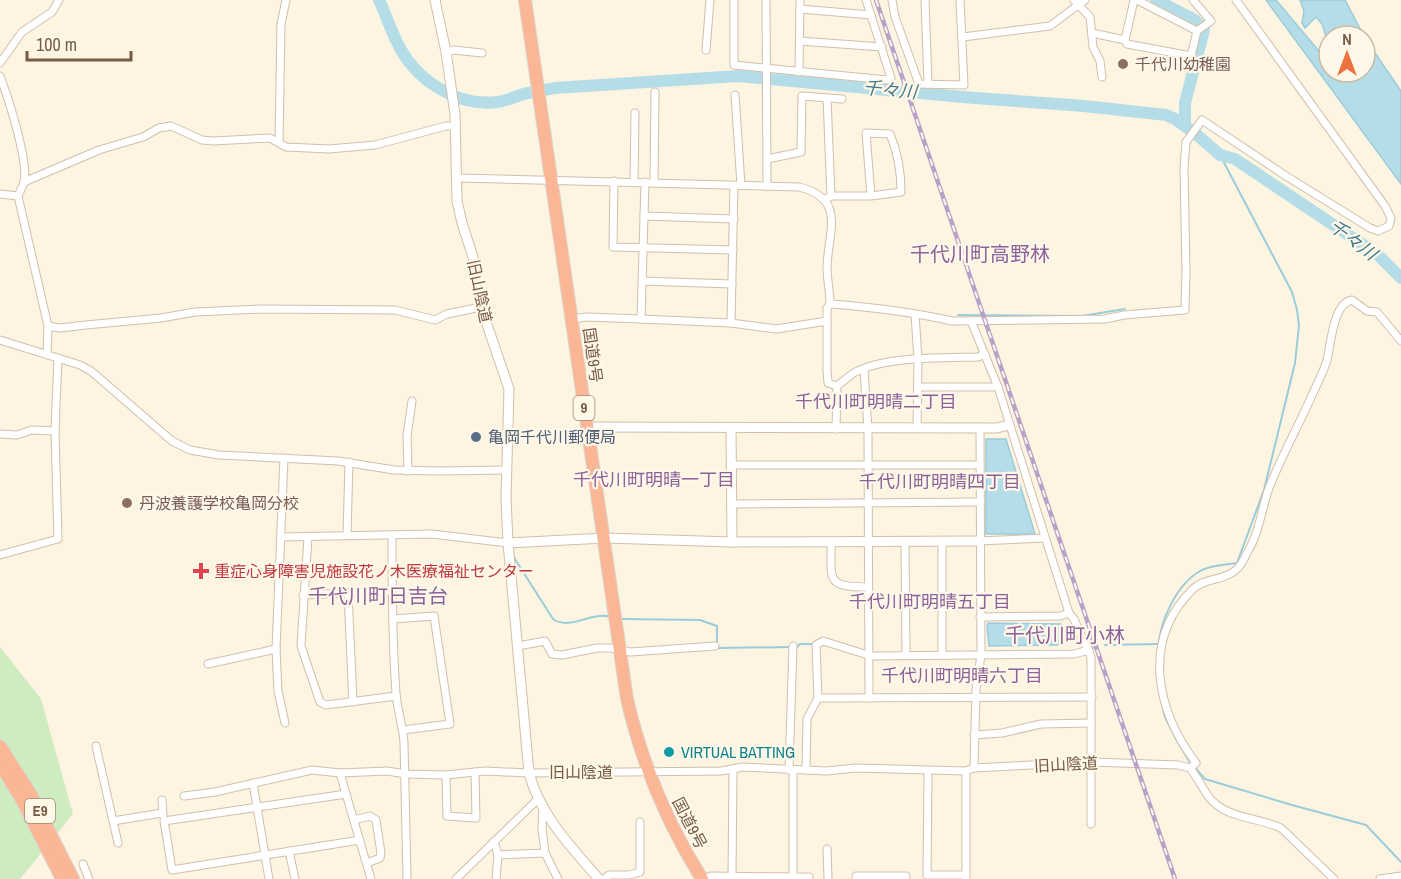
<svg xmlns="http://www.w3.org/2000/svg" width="1401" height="879" font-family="'Archivo Narrow','Noto Sans JP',sans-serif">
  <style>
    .green { fill: #ceecbf }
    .water { fill: #b5dde8; stroke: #9bccda; stroke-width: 1.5 }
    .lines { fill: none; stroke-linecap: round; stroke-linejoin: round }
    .stream { stroke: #9bccda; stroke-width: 2 }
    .river { stroke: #b5dde8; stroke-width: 12 }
    .street-casing { stroke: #d1bfab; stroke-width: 9 }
    .secondary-casing { stroke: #d4bea7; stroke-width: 11 }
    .highway-casing { stroke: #dbd4cf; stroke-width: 14 }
    .street { stroke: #fff; stroke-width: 7 }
    .secondary { stroke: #fff; stroke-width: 9 }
    .highway { stroke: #fbb695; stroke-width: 12 }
    .rail-casing { stroke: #b8a0c7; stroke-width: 4.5 }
    .rail { stroke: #fff8e9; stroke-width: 2; stroke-dasharray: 7; stroke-linecap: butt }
    .education-dot { fill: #8d6e63; stroke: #fff8e9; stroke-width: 2 }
    .service-dot { fill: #5c6f8a; stroke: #fff8e9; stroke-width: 2 }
    .health-dot { fill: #e0444e; stroke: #fff8e9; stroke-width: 2 }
    .culture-dot { fill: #0f9aa8; stroke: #fff8e9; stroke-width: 2 }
    .labels { text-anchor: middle; stroke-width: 4.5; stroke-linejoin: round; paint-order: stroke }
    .shield { fill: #fff8e9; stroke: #9f8a78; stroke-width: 1.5 }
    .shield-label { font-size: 15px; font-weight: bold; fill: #765b47 }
    .education-label { font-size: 16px; fill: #785e54; stroke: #fff8e9; text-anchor: start }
    .street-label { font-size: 16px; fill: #765b47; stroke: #fff8e9 }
    .service-label { font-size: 16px; fill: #4e5e75; stroke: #fff8e9; text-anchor: start }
    .health-label { font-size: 16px; fill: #be3a42; stroke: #fff8e9; text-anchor: start }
    .culture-label { font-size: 16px; fill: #0d838f; stroke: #fff8e9; text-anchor: start }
    .water-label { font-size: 18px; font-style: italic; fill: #3f7a8b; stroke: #fff8e9 }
    .neighbourhood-label { font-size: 18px; fill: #8b629a; stroke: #fff8e9 }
    .quarter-label { font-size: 20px; fill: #8b629a; stroke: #fff8e9 }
  </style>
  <rect width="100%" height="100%" fill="#fdf4e2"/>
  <path class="green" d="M0 647 41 699 73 814 20 879H0Z"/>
  <g class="water">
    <path d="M1266 0H1276L1329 63V72H1365V38L1401 91V184Z"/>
    <path d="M1300 0H1345L1364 36H1329V46L1322 24 1316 17 1305 28 1302 23 1304 11Z"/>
    <path d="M986 439H1006L1035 534H986Z"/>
    <path d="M988 623 1061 624 1067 629 1071 641 1057 645 989 646 987 626Z"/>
  </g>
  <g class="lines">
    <g class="stream">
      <path d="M380 1 381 0"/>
      <path d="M958 315 1082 316 1125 309"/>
      <path d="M513 556 553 619C570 631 592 611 610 617"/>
      <path d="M623 619 700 620 717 626V648L790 647"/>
      <path d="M1089 636 1093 648"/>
      <path d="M1105 645 1158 644"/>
      <path d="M797 647 800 644H812"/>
      <path d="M1158 651C1159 623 1175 586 1200 571 1211 565 1225 565 1237 563L1264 490 1295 363 1299 325 1297 310 1292 292 1220 155"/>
      <path d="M1159 692 1165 717 1176 739 1189 761 1205 779 1292 805 1366 825 1401 862"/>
    </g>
    <g class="river">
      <path d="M379 0C386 14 390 29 397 42 414 79 456 107 497 102 508 101 517 95 528 93 536 91 546 90 555 88L739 76 962 97 1084 106 1166 115 1175 119 1196 134 1220 155 1235 159 1359 242 1377 254 1401 278"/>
      <path d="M1156 0 1195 20 1204 30 1185 103V126"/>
    </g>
    <g class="street-casing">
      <g id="street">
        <path d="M734 0V65L887 80 891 78 866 0"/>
        <path d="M766 0 767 186"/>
        <path d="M892 0 895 17 919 84 964 85 960 0"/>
        <path d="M925 0 928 84"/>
        <path d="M1074 0 1090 17 1093 47 1100 61 1102 77"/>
        <path d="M1134 0 1125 40 1127 44 1191 56 1197 31 1211 21 1193 0"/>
        <path d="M1137 0 1197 31"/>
        <path d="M800 9 871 15"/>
        <path d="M1092 33 1125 40"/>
        <path d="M963 37 1050 26 1085 0"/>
        <path d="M800 41 882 47"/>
        <path d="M706 50 710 0"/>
        <path d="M446 52 454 50 482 53"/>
        <path d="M0 63 22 32 52 12 59 0"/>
        <path d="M799 72 800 0"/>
        <path d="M0 76C8 97 29 162 24 183 22 187 20 192 18 196L48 326 47 355"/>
        <path d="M735 95 741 185"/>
        <path d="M827 98 831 196"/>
        <path d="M279 142 281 24 286 0"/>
        <path d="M767 159 801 152 802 96 842 99"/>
        <path d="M458 178 799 187C847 199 828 231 827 267 827 279 830 292 830 304L827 308V371L828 383 837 386"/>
        <path d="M614 181 613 247 733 250"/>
        <path d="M24 182 99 150 143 137 159 128 171 126 202 140 213 141 270 138 286 147 329 149 375 145 446 126H456"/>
        <path d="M634 182 635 113"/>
        <path d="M654 182 655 92"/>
        <path d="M0 194 18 196"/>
        <path d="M825 200 831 196H871L901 192C901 172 898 153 890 134L866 133 871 196"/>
        <path d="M644 216 734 219"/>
        <path d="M642 281 732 284"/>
        <path d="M830 304C871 307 912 312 952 321L1105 319 1124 315 1185 310 1186 271 1184 167 1186 142 1202 120 1286 176 1370 228 1378 231 1389 226 1391 218 1385 206 1236 0"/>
        <path d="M915 314 918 359 917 428"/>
        <path d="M571 319 587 317 641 319 731 323 776 329 827 321"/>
        <path d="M641 319 645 182"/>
        <path d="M971 321 998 387 1069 613 1074 619 1091 657V824"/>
        <path d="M731 323 734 185"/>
        <path d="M48 326 60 328 86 325 161 318 195 312 259 309 395 310 435 320 447 314 481 307"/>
        <path d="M0 340 80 365 91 371 172 441 190 450 219 455 338 461 394 470 440 471 507 470"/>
        <path d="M864 370 868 429 869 698"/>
        <path d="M918 387H998"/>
        <path d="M836 429 837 386C842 382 847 378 852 374 882 356 943 358 978 357L985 354"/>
        <path d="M0 434 17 435 32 430 55 431"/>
        <path d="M284 458 276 649 278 691 285 723"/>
        <path d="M731 465H979"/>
        <path d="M408 471 407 436 412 401"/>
        <path d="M731 504 979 502"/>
        <path d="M347 535 349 462"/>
        <path d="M392 535C392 587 392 640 396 693 397 709 403 726 404 743L407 879"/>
        <path d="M282 537 432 534 508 543"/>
        <path d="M308 537 301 646 320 702 326 705 396 696"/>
        <path d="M831 541C832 579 824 587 867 587"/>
        <path d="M905 541 906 655"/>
        <path d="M979 541 1044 538"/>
        <path d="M0 555 58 539 55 431 58 358"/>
        <path d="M348 593 353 702"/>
        <path d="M303 595 391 591"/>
        <path d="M980 617 1060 616 1069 613"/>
        <path d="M393 619 434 616 450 724 403 730"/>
        <path d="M518 646 545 641 552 654 562 655 597 648H612L630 652 715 646"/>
        <path d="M942 655V541"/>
        <path d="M208 664 276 649"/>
        <path d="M818 698 1092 697"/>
        <path d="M974 735 1002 733 1041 724 1091 723"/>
        <path d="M96 746 118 843"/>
        <path d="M974 768 976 690 981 655 980 428"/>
        <path d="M1190 768 1196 763C1156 710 1141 640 1193 589 1205 577 1226 581 1238 568 1242 564 1245 557 1247 553 1260 532 1261 510 1269 488 1282 455 1299 425 1313 393 1318 382 1324 371 1327 360 1331 344 1333 303 1352 300L1367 311 1377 312 1401 341"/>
        <path d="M789 770 793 646"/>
        <path d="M806 770 807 719 818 698 816 645 823 641 871 656 1074 654 1089 650"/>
        <path d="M928 771 927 875H966"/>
        <path d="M340 773 346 794"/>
        <path d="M446 775 447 816 476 818 475 772"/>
        <path d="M253 783 269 879"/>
        <path d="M184 796 215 792 312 770 340 773 387 771 406 774 446 775 485 771 529 773 721 771 743 767 827 771 855 768 966 771 974 768 1092 762 1178 765 1190 768C1197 777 1202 787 1208 796 1225 819 1257 817 1281 828L1334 879"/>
        <path d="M162 800 163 815"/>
        <path d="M543 808 542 828 545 853"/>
        <path d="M354 820 370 816 376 820 381 853 380 858 367 863"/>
        <path d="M113 821 162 813"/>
        <path d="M360 840 172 870 164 821 346 794 371 879"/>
        <path d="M494 841 498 855 545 853 558 879"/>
        <path d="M827 849 828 879"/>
        <path d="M289 851 295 879"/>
        <path d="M83 864 89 879"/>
        <path d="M732 876 733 769"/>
        <path d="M793 877H809V879"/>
        <path d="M456 879 538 799"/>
        <path d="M496 879 498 855"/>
        <path d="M604 879 609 875H629L640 872V822"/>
        <path d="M704 879 711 876 793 877V770"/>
        <path d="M856 879V876H906V879"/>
        <path d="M966 879V771"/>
        <path d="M1380 879 1401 876"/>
      </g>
    </g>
    <g class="secondary-casing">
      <g id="secondary">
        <path d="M435 0 446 52 455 114 457 201 462 223 473 257 481 307 509 389 506 497 508 543 529 773C540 815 571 847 599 879"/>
        <path d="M587 427 997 428 1009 425"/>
        <path d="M731 428 732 542"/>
        <path d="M508 543 605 538 732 542 979 541"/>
      </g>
    </g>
    <g class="highway-casing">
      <g id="highway">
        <path d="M525 0 627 699C642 764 667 823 702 879"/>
        <path d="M0 746 30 793 73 879"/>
        <path d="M0 764 21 798 62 879"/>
      </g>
    </g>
    <use href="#street" class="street"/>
    <use href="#secondary" class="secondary"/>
    <use href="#highway" class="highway"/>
    <g class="rail-casing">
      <path id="rail" d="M876 0 1175 879"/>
    </g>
    <use href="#rail" class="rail"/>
  </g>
  <g class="education-dot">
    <circle cx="1123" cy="64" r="6"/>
    <circle cx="127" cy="503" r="6"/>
  </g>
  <circle class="service-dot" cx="476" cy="437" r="6"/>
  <path class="health-dot" d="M198 562h6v6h6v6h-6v6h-6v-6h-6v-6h6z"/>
  <circle class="culture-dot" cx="669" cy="752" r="6"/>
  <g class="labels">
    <g class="shield">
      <rect x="573.5" y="396" width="21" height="24" rx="4.5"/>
      <rect x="25" y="799" width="30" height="24" rx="4.5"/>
    </g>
    <g class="shield-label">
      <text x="584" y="413">9</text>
      <text x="40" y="816">E9</text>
    </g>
    <g class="education-label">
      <text x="1135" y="70">千代川幼稚園</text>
      <text x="139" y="509">丹波養護学校亀岡分校</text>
    </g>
    <g class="street-label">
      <text transform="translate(480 291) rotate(78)" y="6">旧山陰道</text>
      <text transform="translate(593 355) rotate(82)" y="6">国道9号</text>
      <text transform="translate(1066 764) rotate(-3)" y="6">旧山陰道</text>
      <text x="581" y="778">旧山陰道</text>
      <text transform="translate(690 823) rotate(63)" y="6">国道9号</text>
    </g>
    <g class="service-label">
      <text x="488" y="443">亀岡千代川郵便局</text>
    </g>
    <g class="health-label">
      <text x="214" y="577">重症心身障害児施設花ノ木医療福祉センター</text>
    </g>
    <g class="culture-label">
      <text x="681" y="758">VIRTUAL BATTING</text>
    </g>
    <g class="water-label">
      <text transform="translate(890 90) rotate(5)" y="6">千々川</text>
      <text transform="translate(1353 240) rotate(37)" y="6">千々川</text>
    </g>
    <g class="neighbourhood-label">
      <text x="876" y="408">千代川町明晴二丁目</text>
      <text x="654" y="486">千代川町明晴一丁目</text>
      <text x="940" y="488">千代川町明晴四丁目</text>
      <text x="930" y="608">千代川町明晴五丁目</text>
      <text x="962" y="682">千代川町明晴六丁目</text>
    </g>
    <g class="quarter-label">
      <text x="980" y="261">千代川町高野林</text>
      <text x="378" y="603">千代川町日吉台</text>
      <text x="1065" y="642">千代川町小林</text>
    </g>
  </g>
  <g transform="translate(1347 54)"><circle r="28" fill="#fff8e9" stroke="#c8b9a8" stroke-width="1.5"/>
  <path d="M0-4.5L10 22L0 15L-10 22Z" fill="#ee7240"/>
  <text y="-9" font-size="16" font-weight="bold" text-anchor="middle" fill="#765b47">N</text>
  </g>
  <path d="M27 51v9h104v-9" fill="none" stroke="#765b47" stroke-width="3"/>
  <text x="36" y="51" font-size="18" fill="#765b47" stroke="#fff8e9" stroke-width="4.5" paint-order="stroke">100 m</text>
</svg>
